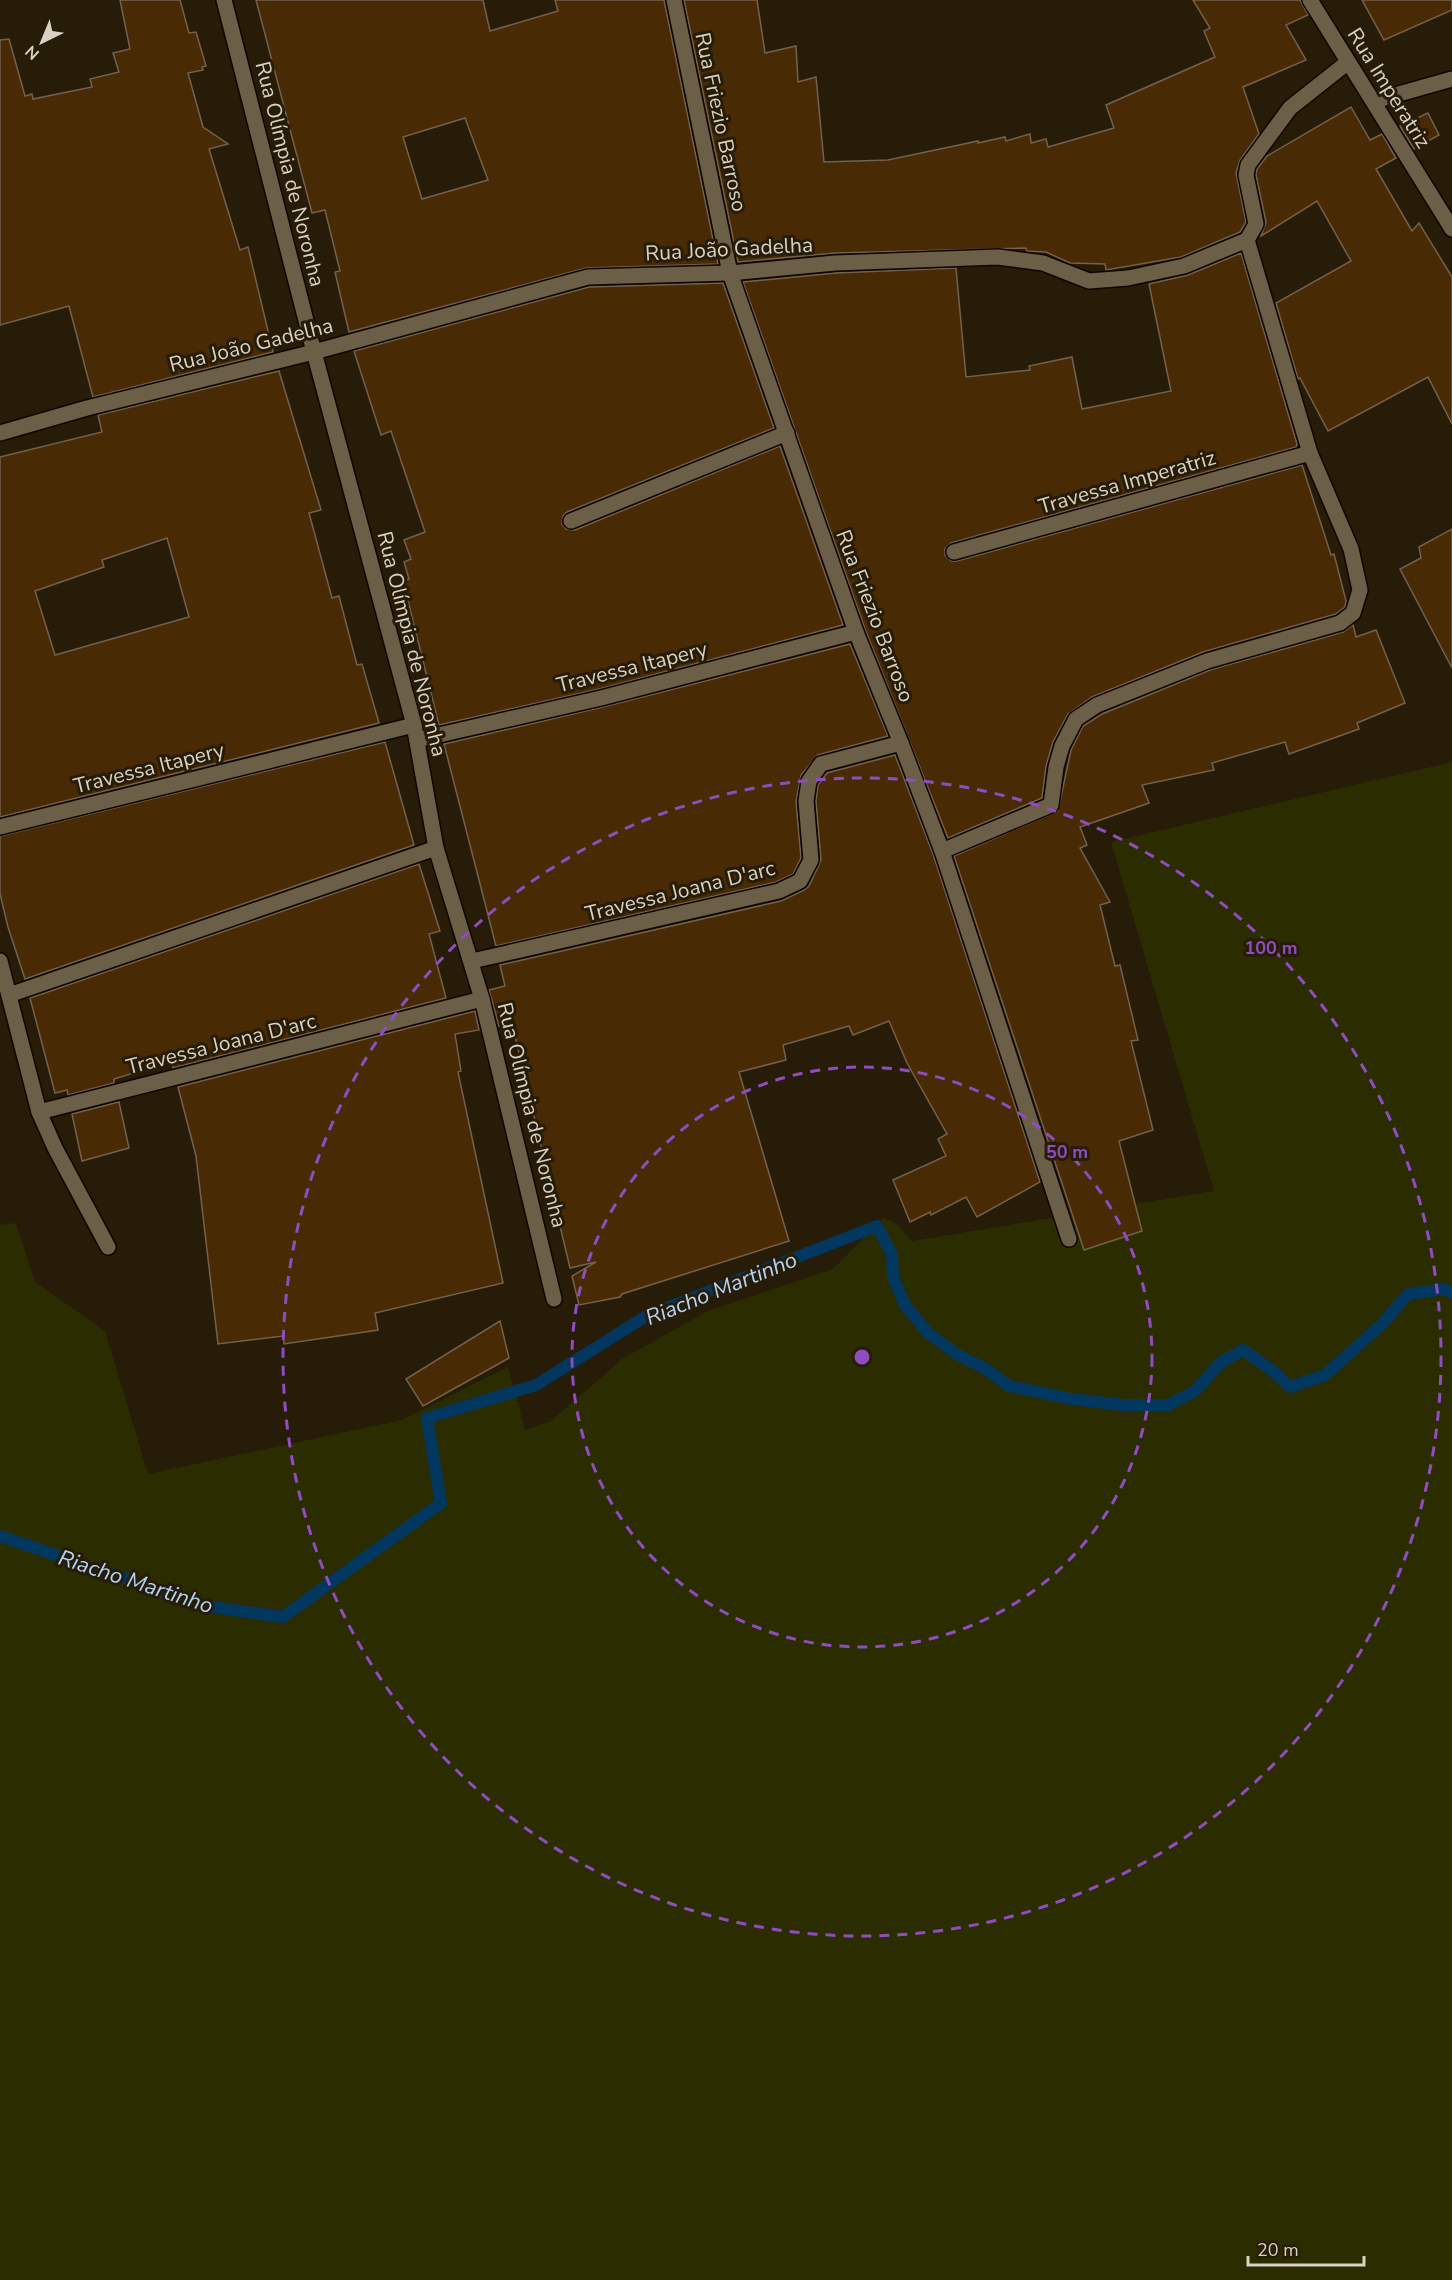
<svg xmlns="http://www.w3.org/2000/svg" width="1452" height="2280" font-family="'Nunito Sans',sans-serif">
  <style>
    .green { fill: #2b2d00 }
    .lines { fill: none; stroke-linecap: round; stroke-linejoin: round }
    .stream { stroke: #023760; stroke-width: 12 }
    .building { fill: #482a04; stroke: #74614d; stroke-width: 1.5; fill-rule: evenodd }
    .service-casing { stroke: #100600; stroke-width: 18 }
    .minor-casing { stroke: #100600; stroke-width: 18 }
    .service { stroke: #6c5f48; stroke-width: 15 }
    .minor { stroke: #6c5f48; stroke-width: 15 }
    .ring { fill: none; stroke: #8e4dc0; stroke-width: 3; stroke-dasharray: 10 8 }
    .labels { text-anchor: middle; stroke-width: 6; stroke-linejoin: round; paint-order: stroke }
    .street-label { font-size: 21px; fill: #d8d1c4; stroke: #271c07 }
    .water-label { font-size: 22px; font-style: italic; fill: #b4d3f4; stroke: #271c07 }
    .centre { fill: #8e4dc0; stroke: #271c07; stroke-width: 3 }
    .ring-label { font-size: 18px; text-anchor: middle; font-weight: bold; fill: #8e4dc0; stroke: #271c07; stroke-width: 6; stroke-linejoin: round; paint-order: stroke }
  </style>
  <rect width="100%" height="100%" fill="#271c07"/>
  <path class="green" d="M1452 762V2280H0V1225L16 1223 35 1282 105 1331 148 1474 402 1420 508 1367 525 1430 551 1421 622 1359 708 1311 833 1269 883 1218 897 1224 912 1241 1214 1191 1111 842Z"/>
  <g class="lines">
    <path class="stream" d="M0 1536 205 1606 283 1617 441 1503 427 1418 536 1385 648 1315 877 1226 892 1254 893 1277 905 1305 928 1333 958 1355 986 1369 1009 1386 1071 1399 1124 1405H1168L1195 1391 1220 1363 1243 1350 1273 1371 1290 1387 1325 1375 1382 1324 1408 1294 1444 1289 1452 1293"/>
  </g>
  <g class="building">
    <path d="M120 0H180L189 33 196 32 206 66 202 67 203 70 188 73 203 127 228 144 209 149 240 250 248 247 273 352 93 397 69 306 0 325V40L9 39 25 96 32 94 33 99 92 87 90 79 119 72 113 53 130 49Z"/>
    <path d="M256 0H483L490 31 558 11 555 0H664L718 264 586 268 349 332 335 272 340 271 325 210 312 213ZM465 118 488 180 422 199 403 137Z"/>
    <path d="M684 0H757L765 53 796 46 798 82 816 77 824 162 888 160 978 141V143L1005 137 1006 141 1030 134 1031 143 1046 139 1048 147 1114 128 1106 105 1215 57 1204 31 1210 28 1193 0H1300L1308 15 1286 25 1306 60 1243 87 1259 134 1240 160 1236 173 1246 222 1240 232 1181 257 1106 270 1105 264 1070 263 1046 252 1027 251 1026 248 835 253 738 262Z"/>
    <path d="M1362 0H1452V10L1384 40Z"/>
    <path d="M1351 107 1370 140 1382 134 1396 158 1376 169 1412 231 1419 223 1452 277V424L1428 377 1328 431 1300 378 1298 379 1276 303 1351 261 1317 201 1261 236 1266 222 1256 175 1257 169 1267 156Z"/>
    <path d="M1428 113 1439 135 1414 149 1400 126Z"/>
    <path d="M1241 253 1297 444 1296 447 951 543 945 549V555L951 561H957L1302 465 1331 555 1334 554 1346 601 1345 607 1336 614 1203 652 1092 697 1068 714 1053 742 1046 766 1042 798 948 838 865 629 743 282 836 273 956 268 966 377 1030 370 1029 366 1072 357 1082 409 1171 391 1149 284 1188 275Z"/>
    <path d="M723 283 774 428 567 512 563 516 562 524 566 529 575 530 780 446 843 625 599 689 439 725 403 581 409 579 404 562 411 559 404 540 425 532 391 431 381 435 354 351 589 287Z"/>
    <path d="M279 371 321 510 309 513 332 598 339 596 357 665 362 664 379 723 0 817V457L102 432 98 415ZM167 538 189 617 55 655 35 591 104 567 102 560Z"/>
    <path d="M1452 529V668L1400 569 1421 558 1419 547Z"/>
    <path d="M1353 625 1356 637 1376 630 1405 703 1357 723 1359 729 1289 754 1285 742 1212 763 1214 770 1142 785 1149 803 1080 827 1087 845 1080 848 1110 902 1100 905 1115 966 1120 965 1138 1040 1131 1041 1153 1130 1119 1141 1142 1231 1084 1250 954 856 1058 811 1071 750 1083 726 1102 714 1210 670 1343 632Z"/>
    <path d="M850 644 888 736 818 755 801 775 796 802 801 858 793 874 776 882 496 946 444 744 603 707Z"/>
    <path d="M385 742 414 845 25 979 8 927 0 894V836Z"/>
    <path d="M895 755 933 854 1040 1182 977 1217 966 1197 931 1215 930 1212 910 1222 893 1180 946 1156 938 1139 947 1134 907 1063 889 1021 853 1035 849 1026 783 1045 786 1060 739 1072 789 1241 622 1294 620 1297 579 1305 572 1276 596 1262 570 1268 512 1023 499 1026 489 990 505 986 500 965 781 901 804 890 809 886 821 860 816 801 818 785 827 773Z"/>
    <path d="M419 864 440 931 429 934 446 998 173 1068 172 1061 114 1079V1083L68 1095 67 1090 55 1093 30 998Z"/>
    <path d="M475 1011 479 1030 455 1034 461 1071 458 1072 503 1283 375 1313 378 1330 284 1344 283 1336 218 1344 196 1156 178 1087Z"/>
    <path d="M119 1102 129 1148 82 1161 72 1114Z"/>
    <path d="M500 1321 509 1358 423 1406 406 1379Z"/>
  </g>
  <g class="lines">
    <g class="service-casing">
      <g id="service">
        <path d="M571 521 787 433"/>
        <path d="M954 552 1310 453"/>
        <path d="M9 995 436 848"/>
      </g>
    </g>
    <g class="minor-casing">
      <g id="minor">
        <path d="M224 0 314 352 414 725 436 848 482 999 554 1299"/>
        <path d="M674 0 730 273 856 632 901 743 942 851 1069 1239"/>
        <path d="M1310 0 1452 229"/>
        <path d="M1374 101 1452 79"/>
        <path d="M0 433 87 408 314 352 588 277 730 273 835 263 998 257 1043 263 1089 281 1128 278 1184 266 1247 240 1256 224 1246 175 1248 165 1290 108 1348 62"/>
        <path d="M417 740 601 698 856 632"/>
        <path d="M0 827 414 725"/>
        <path d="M942 851 1051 805 1056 767 1062 746 1076 719 1097 705 1207 661 1340 623 1353 613 1360 590 1351 549 1310 453 1247 240"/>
        <path d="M0 961 39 1112 55 1148 108 1247"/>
        <path d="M472 961 779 891 800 881 811 860 806 801 809 781 821 764 901 743"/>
        <path d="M39 1112 482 999"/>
      </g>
    </g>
    <use href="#service" class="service"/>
    <use href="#minor" class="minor"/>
  </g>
  <g class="ring">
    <circle cx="862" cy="1357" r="290"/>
    <circle cx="862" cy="1357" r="579"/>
  </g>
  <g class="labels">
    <g class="street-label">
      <text transform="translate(1389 88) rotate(58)" y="7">Rua Imperatriz</text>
      <text transform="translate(721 122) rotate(78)" y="7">Rua Friezio Barroso</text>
      <text transform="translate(290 174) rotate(76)" y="7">Rua Olímpia de Noronha</text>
      <text transform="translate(729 249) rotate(-3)" y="7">Rua João Gadelha</text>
      <text transform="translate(251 345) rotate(-14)" y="7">Rua João Gadelha</text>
      <text transform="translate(1127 482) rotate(-16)" y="7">Travessa Imperatriz</text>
      <text transform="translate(875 616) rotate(69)" y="7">Rua Friezio Barroso</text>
      <text transform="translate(412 644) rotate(76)" y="7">Rua Olímpia de Noronha</text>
      <text transform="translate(632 667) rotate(-14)" y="7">Travessa Itapery</text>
      <text transform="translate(149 768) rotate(-14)" y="7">Travessa Itapery</text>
      <text transform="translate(680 891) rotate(-14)" y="7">Travessa Joana D'arc</text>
      <text transform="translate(221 1044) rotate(-14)" y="7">Travessa Joana D'arc</text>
      <text transform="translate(532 1115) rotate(76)" y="7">Rua Olímpia de Noronha</text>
    </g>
    <g class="water-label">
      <text transform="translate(721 1288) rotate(-22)" y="8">Riacho Martinho</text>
      <text transform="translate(136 1581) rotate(18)" y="8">Riacho Martinho</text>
    </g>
  </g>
  <circle cx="862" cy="1357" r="9" class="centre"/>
  <g class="ring-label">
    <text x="1271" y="954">100 m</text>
    <text x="1067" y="1158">50 m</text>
  </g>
  <g transform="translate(42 42) rotate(223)" stroke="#271c07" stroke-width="4.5" paint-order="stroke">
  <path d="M0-4.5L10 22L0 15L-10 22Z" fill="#d8d1c4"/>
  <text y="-9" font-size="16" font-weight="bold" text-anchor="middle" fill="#d8d1c4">N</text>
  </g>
  <path d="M1248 2256v9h116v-9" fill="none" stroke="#d8d1c4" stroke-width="3"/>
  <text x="1257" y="2256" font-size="18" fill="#d8d1c4" stroke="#271c07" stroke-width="4.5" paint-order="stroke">20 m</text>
</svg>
